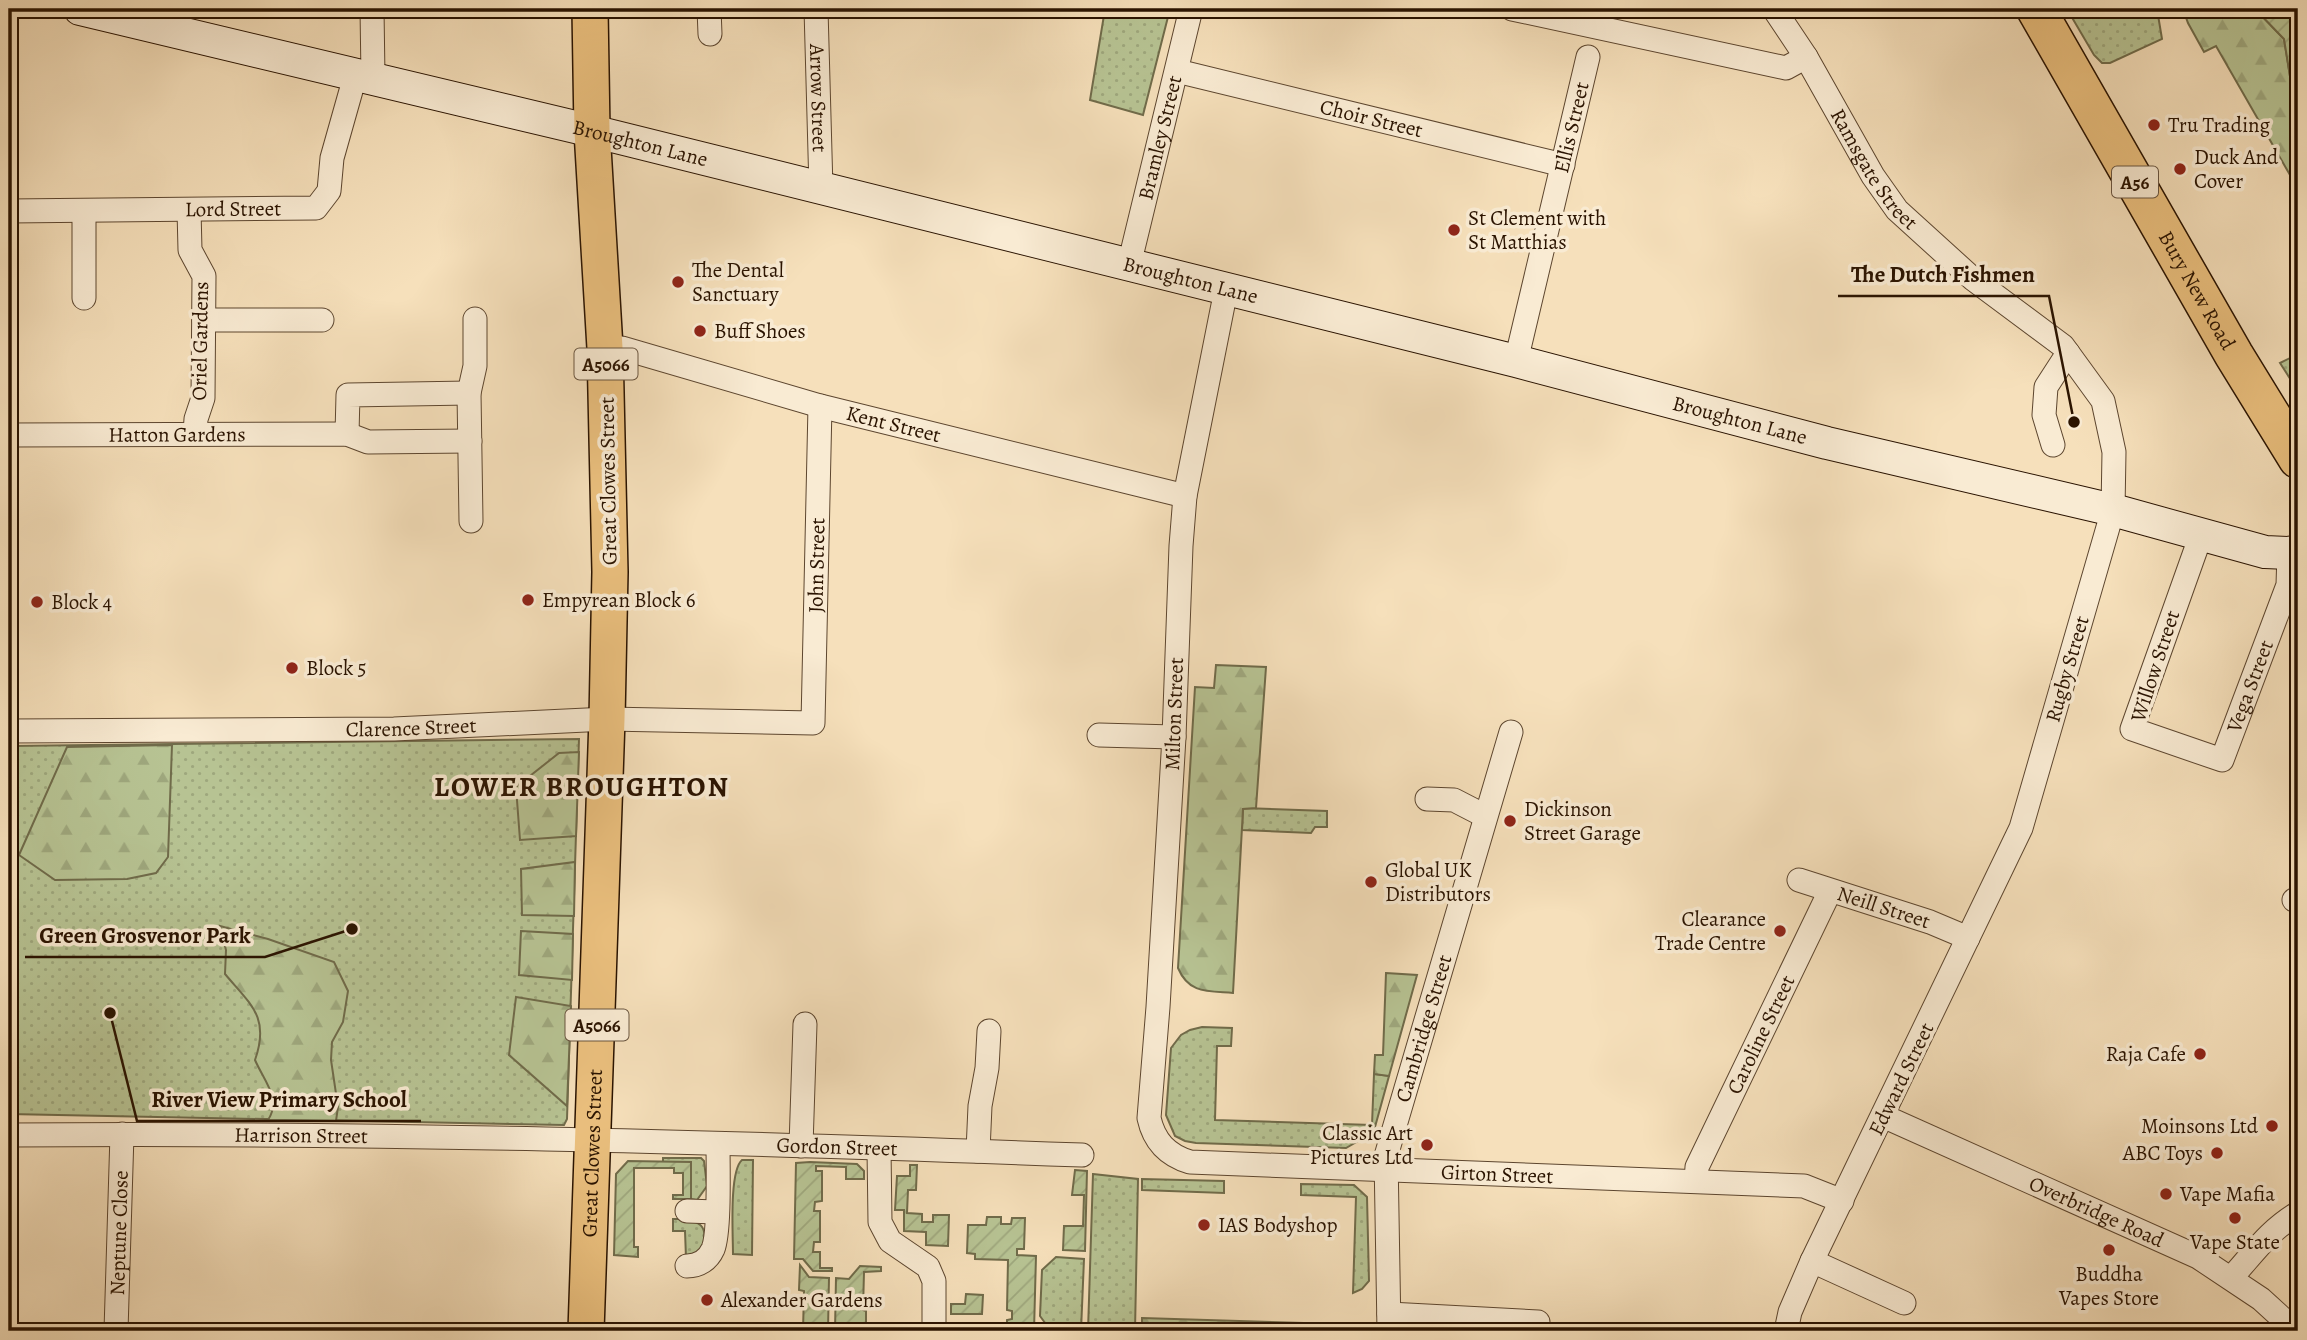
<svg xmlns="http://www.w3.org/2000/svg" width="2307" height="1340" font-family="Alegreya,serif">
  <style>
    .grass { fill: url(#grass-dots); stroke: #706b4a; stroke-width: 2 }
    .forest { fill: url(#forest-firs); stroke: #706b4a; stroke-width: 2 }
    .garden { fill: url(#garden-furrows); stroke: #706b4a; stroke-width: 2 }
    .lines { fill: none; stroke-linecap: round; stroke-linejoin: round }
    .street-casing { stroke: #5d462f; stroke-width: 25 }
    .secondary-casing { stroke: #2a1300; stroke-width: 34 }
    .primary-casing { stroke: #2a1300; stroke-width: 38 }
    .highway-casing { stroke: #2a1300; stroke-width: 41 }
    .street { stroke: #f9ebd3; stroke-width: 23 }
    .secondary { stroke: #f9ebd3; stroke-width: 32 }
    .primary { stroke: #ebc07e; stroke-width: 35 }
    .highway { stroke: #ebc07e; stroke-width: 38 }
    .poi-dot { fill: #8f2418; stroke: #f9ebd3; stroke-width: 2.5 }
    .labels { text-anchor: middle; stroke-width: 7; stroke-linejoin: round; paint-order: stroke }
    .shield { fill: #f9ebd3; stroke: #68543f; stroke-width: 2 }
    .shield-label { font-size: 19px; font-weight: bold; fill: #2a1300 }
    .street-label { font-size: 21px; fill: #2a1300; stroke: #f9ebd3 }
    .poi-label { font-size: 21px; fill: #2a1300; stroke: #f9ebd3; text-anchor: start }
    .district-label { font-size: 28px; font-weight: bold; letter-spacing: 2px; fill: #2a1300; stroke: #f9ebd3 }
    .leader { fill: none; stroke: #2a1300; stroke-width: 2.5 }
    .callout-dot { fill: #2a1300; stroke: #f9ebd3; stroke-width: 2.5 }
    .callout-label { font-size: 23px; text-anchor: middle; font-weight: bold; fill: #2a1300; stroke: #f9ebd3; stroke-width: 7; stroke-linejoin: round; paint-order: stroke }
  </style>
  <defs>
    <pattern id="grass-dots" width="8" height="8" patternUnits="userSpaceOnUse" patternTransform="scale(1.75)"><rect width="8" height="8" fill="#b7c393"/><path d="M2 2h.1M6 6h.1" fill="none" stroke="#9ea77d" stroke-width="1.8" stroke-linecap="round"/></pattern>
    <pattern id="forest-firs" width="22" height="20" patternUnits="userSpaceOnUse" patternTransform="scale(1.75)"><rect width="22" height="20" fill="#b7c393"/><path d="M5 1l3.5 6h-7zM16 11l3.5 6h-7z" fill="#9ea77d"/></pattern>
    <pattern id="garden-furrows" width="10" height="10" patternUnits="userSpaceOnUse" patternTransform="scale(1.75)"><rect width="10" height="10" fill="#b7c393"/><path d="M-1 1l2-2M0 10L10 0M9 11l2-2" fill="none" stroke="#9ea77d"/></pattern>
  </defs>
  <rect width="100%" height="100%" fill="#f6e0bb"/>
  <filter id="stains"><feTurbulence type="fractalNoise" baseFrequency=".00286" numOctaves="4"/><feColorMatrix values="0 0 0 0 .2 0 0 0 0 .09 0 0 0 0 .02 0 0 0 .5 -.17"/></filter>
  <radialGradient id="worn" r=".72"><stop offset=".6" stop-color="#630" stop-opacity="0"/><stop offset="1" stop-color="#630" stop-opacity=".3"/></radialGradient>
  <g class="grass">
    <path d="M1105 9H1170L1143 115 1090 100Z"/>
    <path d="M2067 9H2157L2162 39 2110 63H2102L2094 55Z"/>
    <path d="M2298 354V391L2280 363Z"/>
    <path d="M579 739 567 1119 564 1125 9 1114V746Z"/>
    <path d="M1243 808 1327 811V827H1315L1311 833 1242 830Z"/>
    <path d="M1202 1027 1232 1028 1231 1046H1217L1215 1120 1372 1125 1374 1074 1389 1076 1375 1127 1365 1137 1346 1148 1196 1143 1185 1141 1175 1136 1166 1115 1171 1048 1181 1035 1190 1030Z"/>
    <path d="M663 1158H701L704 1161 707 1186 697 1200 691 1199V1162H663Z"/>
    <path d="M742 1160H753L752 1255 733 1254C733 1235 729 1171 742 1160Z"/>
    <path d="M1093 1174 1138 1179 1135 1331H1088Z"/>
    <path d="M1142 1179 1224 1181V1193L1142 1190Z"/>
    <path d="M1301 1184 1354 1185 1367 1197 1369 1281 1362 1289 1353 1293 1356 1197 1301 1195Z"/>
    <path d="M673 1219C699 1218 712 1226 700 1252L686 1258 685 1231H673Z"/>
    <path d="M1056 1257 1084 1259 1081 1331H1051L1040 1316 1042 1270Z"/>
  </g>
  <g class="forest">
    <path d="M2183 9H2249L2252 15 2258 12 2284 39 2294 101 2298 109V189L2216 46 2204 52 2188 23Z"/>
    <path d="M1216 665 1266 667 1256 808 1243 809 1233 993C1208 991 1189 994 1178 968L1195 687 1214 688Z"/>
    <path d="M172 745 168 857 156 873 127 879 55 880 19 855 67 747Z"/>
    <path d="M579 752 576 836 520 840 516 787 559 753Z"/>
    <path d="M575 862 574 916 522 915 521 869Z"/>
    <path d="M220 926 268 939 334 962 348 991 343 1022 332 1042 331 1060 338 1107 336 1121 268 1120C282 1099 264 1081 255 1060 270 1017 251 1005 225 974L226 950Z"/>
    <path d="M521 931 573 934 572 980 519 975Z"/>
    <path d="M1386 973 1417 975 1389 1076 1374 1074 1375 1055H1383Z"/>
    <path d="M516 997 571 1006 567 1106 509 1055Z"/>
    <path d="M1142 1318 1371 1325V1331H1142Z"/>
  </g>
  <g class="garden">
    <path d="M2249 9H2298V109L2294 101 2284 39 2258 12 2252 15Z"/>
    <path d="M628 1161 691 1162V1199H673V1195H683V1173H674V1168H634V1247H638V1257L614 1255 616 1174Z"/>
    <path d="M810 1162 857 1164 864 1171V1179H846V1167L816 1166V1171H822V1201L815 1202 814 1211H820V1242H814L813 1252H820V1268H832V1271H813L803 1259H794L796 1163Z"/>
    <path d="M910 1165H917L916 1190H908L907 1213 922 1214V1222H933V1215H949L948 1246 926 1245V1232L904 1231V1210H895L897 1176H910Z"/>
    <path d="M1075 1170 1087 1171 1085 1251 1063 1250 1064 1226H1083L1084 1195H1072Z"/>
    <path d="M987 1217H1001V1224H1011L1012 1218H1025L1024 1249H1017V1255L1036 1256 1034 1331H1007V1320L1012 1319V1311L1007 1310 1008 1260 975 1259V1254L967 1253 968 1225H986Z"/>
    <path d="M800 1265 809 1277 829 1278 828 1331H803L804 1291 799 1290Z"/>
    <path d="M860 1266 881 1267V1271L864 1272 863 1310 866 1311V1326H858L857 1331H835L836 1278 849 1279Z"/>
    <path d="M966 1294 983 1295 982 1314H951V1304H965Z"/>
  </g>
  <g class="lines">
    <g class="street-casing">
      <g id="street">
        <path d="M372 9 373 77"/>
        <path d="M709 9 710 34"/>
        <path id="s1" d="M816 9 821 189"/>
        <path d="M1512 9 1786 68 1806 57"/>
        <path id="s2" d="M1774 9 1806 57 1873 176 1897 210 1973 279 2063 346 2103 401 2114 452 2113 510 2021 828 1812 1261 1790 1312 1786 1331"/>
        <path id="s3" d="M1177 71 1563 165"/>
        <path d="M189 210 190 250 204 276 203 398 196 419 195 433"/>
        <path id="s4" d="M9 211 316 208 329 191 332 158 356 73"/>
        <path d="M84 211V298"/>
        <path id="s5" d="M1129 265 1191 9"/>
        <path id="s6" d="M1226 290 1185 496 1181 546 1174 737 1158 1007 1149 1118C1154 1141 1167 1155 1190 1162L1804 1186 1842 1201"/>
        <path d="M204 320H322"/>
        <path id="s7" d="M605 348H622L820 406 1185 496"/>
        <path id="s8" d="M1516 361 1588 57"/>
        <path d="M347 434 348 395 469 393"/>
        <path id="s9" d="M9 435 347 434 368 442 470 441"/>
        <path d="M2053 445 2044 415 2046 387 2068 353"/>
        <path d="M471 521 469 393 475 366V319"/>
        <path id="s10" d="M2201 535 2132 729 2222 760 2288 585 2289 553"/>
        <path id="s11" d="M9 731 394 729 607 719 813 723 820 406"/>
        <path d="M1099 735 1174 737"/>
        <path d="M1427 799 1454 800 1485 816"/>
        <path id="s12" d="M1799 880 1930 922 1968 938"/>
        <path d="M2294 900 2298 898"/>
        <path id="s13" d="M1883 1116 2198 1257 2261 1299 2296 1331"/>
        <path id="s14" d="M9 1135C366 1132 724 1142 1082 1155"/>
        <path d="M801 1146 805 1024"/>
        <path d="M879 1149 880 1222 890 1241 928 1267 934 1281V1331"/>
        <path d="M978 1151 980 1106 987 1068 989 1031"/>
        <path id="s15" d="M1696 1181 1697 1167 1830 891"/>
        <path d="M687 1211 716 1212"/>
        <path d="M1812 1261 1904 1303"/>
        <path d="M687 1266C699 1266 708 1260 713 1249 720 1232 718 1166 718 1144"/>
        <path d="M2231 1278C2254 1253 2268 1231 2298 1213"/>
        <path d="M1389 1314 1538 1322"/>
        <path id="s16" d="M116 1331 122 1134"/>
        <path id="s17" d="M1389 1331 1386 1156 1511 732"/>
      </g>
    </g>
    <g class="secondary-casing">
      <g id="secondary">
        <path id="s18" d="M80 9 592 131 1516 361 1827 443 2113 510 2265 552 2289 553 2298 551"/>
      </g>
    </g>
    <g class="primary-casing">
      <g id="primary">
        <path id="s19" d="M586 1331 607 719 610 572 605 348 592 131 590 9"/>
      </g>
    </g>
    <g class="highway-casing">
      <g id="highway">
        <path id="s20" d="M2036 9 2234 355 2298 459"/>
      </g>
    </g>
    <use href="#street" class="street"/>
    <use href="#secondary" class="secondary"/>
    <use href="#primary" class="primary"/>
    <use href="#highway" class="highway"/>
  </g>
  <g class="poi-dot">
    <circle cx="2154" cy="125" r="7"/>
    <circle cx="2180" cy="169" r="7"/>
    <circle cx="1454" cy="230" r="7"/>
    <circle cx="678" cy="282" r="7"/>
    <circle cx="700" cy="331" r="7"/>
    <circle cx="528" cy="600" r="7"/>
    <circle cx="37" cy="602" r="7"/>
    <circle cx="292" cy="668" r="7"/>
    <circle cx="1510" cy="821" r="7"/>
    <circle cx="1371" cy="882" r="7"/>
    <circle cx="1780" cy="931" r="7"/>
    <circle cx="2200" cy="1054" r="7"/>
    <circle cx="2272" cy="1126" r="7"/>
    <circle cx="1427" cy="1145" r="7"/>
    <circle cx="2217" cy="1153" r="7"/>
    <circle cx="2166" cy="1194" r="7"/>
    <circle cx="2235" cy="1218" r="7"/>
    <circle cx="1204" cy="1225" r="7"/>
    <circle cx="2109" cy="1250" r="7"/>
    <circle cx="707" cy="1300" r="7"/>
  </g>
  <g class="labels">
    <g class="shield">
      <rect x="2112" y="166.5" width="46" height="31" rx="5"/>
      <rect x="574.5" y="348.5" width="63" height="31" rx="5"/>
      <rect x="565.5" y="1009.5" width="63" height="31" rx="5"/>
    </g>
    <g class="shield-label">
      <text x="2135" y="189">A56</text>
      <text x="606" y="371">A5066</text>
      <text x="597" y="1032">A5066</text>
    </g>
    <g class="street-label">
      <text dy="7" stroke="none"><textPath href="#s1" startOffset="89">Arrow Street</textPath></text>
      <text dy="7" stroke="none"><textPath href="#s3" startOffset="200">Choir Street</textPath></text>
      <text dy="7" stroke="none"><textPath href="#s8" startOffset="240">Ellis Street</textPath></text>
      <text dy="7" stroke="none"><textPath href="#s5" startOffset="131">Bramley Street</textPath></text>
      <text dy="7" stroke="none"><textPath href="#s18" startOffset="576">Broughton Lane</textPath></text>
      <text dy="7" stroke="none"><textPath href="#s2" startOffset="189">Ramsgate Street</textPath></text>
      <text dy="7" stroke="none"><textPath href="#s4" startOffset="224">Lord Street</textPath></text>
      <text dy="7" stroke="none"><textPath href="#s18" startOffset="1143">Broughton Lane</textPath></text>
      <text dy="7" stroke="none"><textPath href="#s20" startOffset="324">Bury New Road</textPath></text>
      <text transform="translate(200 341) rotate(-89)" y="7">Oriel Gardens</text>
      <text dy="7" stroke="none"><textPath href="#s18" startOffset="1710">Broughton Lane</textPath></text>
      <text dy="7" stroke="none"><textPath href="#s7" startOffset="299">Kent Street</textPath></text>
      <text dy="7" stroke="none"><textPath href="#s9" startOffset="168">Hatton Gardens</textPath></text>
      <text transform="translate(608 481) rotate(-91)" y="7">Great Clowes Street</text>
      <text dy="7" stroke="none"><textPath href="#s11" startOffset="962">John Street</textPath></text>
      <text transform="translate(2155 666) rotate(-72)" y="7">Willow Street</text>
      <text transform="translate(2067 669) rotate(-74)" y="7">Rugby Street</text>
      <text dy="7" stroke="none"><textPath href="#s10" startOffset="380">Vega Street</textPath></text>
      <text transform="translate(1174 714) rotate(-88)" y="7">Milton Street</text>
      <text dy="7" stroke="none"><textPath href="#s11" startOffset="402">Clarence Street</textPath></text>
      <text dy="7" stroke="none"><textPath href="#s12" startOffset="89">Neill Street</textPath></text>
      <text dy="7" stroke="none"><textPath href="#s17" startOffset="308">Cambridge Street</textPath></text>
      <text dy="7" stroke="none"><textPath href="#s15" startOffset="161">Caroline Street</textPath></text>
      <text transform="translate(1901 1079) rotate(-64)" y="7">Edward Street</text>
      <text dy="7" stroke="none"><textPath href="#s14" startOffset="292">Harrison Street</textPath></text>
      <text dy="7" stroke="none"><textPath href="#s14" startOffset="828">Gordon Street</textPath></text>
      <text dy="7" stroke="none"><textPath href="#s19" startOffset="178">Great Clowes Street</textPath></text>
      <text dy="7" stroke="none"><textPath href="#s6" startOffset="1204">Girton Street</textPath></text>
      <text dy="7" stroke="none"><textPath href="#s13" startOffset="234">Overbridge Road</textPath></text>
      <text dy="7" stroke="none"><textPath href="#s16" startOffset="98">Neptune Close</textPath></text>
    </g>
    <g class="poi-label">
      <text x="2168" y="132">Tru Trading</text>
      <text x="2194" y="164">Duck And<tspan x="2194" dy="24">Cover</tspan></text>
      <text x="1468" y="225">St Clement with<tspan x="1468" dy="24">St Matthias</tspan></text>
      <text x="692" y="277">The Dental<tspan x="692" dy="24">Sanctuary</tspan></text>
      <text x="714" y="338">Buff Shoes</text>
      <text x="542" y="607">Empyrean Block 6</text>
      <text x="51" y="609">Block 4</text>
      <text x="306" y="675">Block 5</text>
      <text x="1524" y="816">Dickinson<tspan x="1524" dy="24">Street Garage</tspan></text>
      <text x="1385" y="877">Global UK<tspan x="1385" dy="24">Distributors</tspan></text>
      <text x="1766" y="926" text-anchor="end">Clearance<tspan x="1766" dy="24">Trade Centre</tspan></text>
      <text x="2186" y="1061" text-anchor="end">Raja Cafe</text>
      <text x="2258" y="1133" text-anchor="end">Moinsons Ltd</text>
      <text x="1413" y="1140" text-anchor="end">Classic Art<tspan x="1413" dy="24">Pictures Ltd</tspan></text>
      <text x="2203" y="1160" text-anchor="end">ABC Toys</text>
      <text x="2180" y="1201">Vape Mafia</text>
      <text x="1218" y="1232">IAS Bodyshop</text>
      <text x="2235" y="1249" text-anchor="middle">Vape State</text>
      <text x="2109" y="1281" text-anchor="middle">Buddha<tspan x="2109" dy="24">Vapes Store</tspan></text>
      <text x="721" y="1307">Alexander Gardens</text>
    </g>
    <g class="district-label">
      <text x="582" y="796">LOWER BROUGHTON</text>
    </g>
  </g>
  <path class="leader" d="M2074 422L2049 296H1838M352 929L265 957H25M110 1013L137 1121H421"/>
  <g class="callout-dot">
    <circle cx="2074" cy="422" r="7"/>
    <circle cx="352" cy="929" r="7"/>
    <circle cx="110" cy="1013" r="7"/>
  </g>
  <g class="callout-label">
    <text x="1943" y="282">The Dutch Fishmen</text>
    <text x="145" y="943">Green Grosvenor Park</text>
    <text x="279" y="1107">River View Primary School</text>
  </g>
  <rect width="2307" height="1340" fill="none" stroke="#f6e0bb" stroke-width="35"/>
  <rect x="10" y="10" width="2286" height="1319" fill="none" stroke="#2a1300" stroke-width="3.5"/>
  <rect x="18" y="18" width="2272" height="1305" fill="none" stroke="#2a1300" stroke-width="2"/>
  <rect width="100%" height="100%" filter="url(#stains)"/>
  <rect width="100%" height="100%" fill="url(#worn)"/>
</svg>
